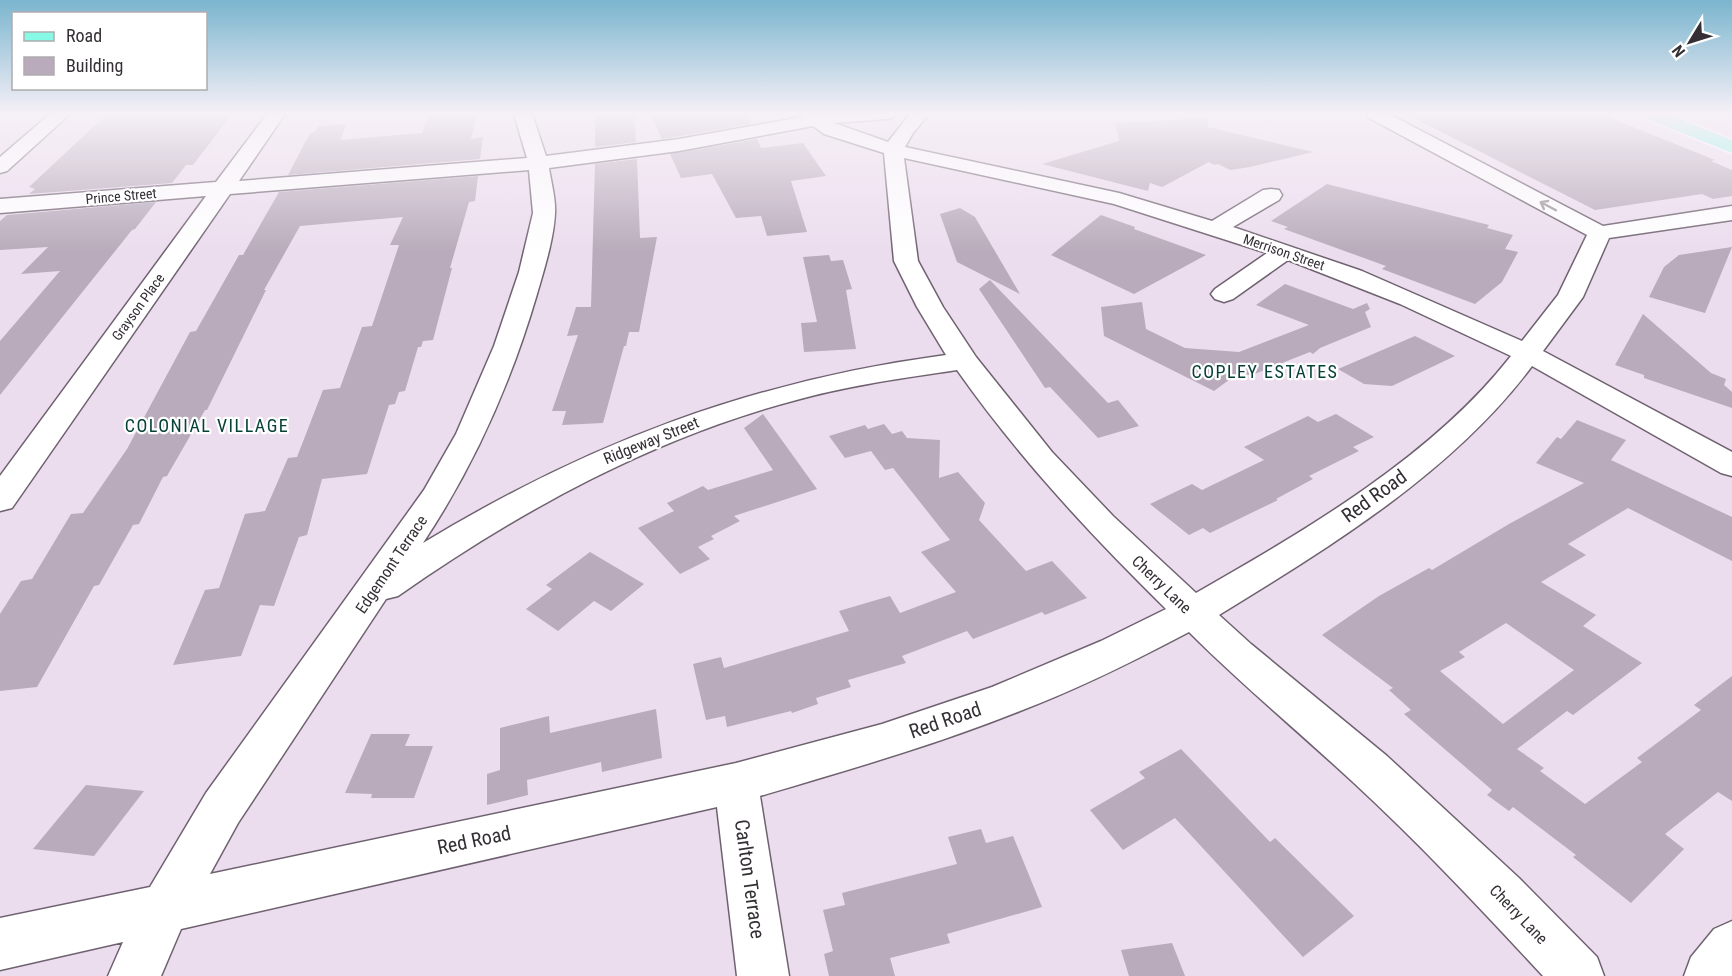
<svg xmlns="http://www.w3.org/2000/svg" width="1732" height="976" font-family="'Roboto Condensed',sans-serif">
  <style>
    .building { fill: #b9abbb; fill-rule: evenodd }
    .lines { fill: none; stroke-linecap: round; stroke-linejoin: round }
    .minor-casing { stroke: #6f6270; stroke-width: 3 }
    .major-casing { stroke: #fff; stroke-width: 3 }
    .minor { fill: #fff; fill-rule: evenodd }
    .major { fill: #86fae6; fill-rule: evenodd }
    .oneway { stroke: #9a979a }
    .labels { text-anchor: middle; stroke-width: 4.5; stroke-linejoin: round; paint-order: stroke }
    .far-street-label { font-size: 14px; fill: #342f35; stroke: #fff }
    .street-label { font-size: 16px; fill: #342f35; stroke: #fff }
    .neighbourhood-label { font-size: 18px; letter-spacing: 1.5px; fill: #054137; stroke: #fff }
    .near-street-label { font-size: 20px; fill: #342f35; stroke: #fff }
  </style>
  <rect width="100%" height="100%" fill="#ecddee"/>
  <g class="building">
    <path d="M107 114H232L193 165H186L172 183 29 194 35 189 29 187Z"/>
    <path d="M429 114H477L471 139 483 137 480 159 288 175 310 133 315 132 318 126 347 124 340 140 422 133Z"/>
    <path d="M595 114H634L636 142 595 147Z"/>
    <path d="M650 114H748L751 124 662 139Z"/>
    <path d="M1406 114H1601L1715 160 1711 161 1732 170V196L1713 199 1702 194 1595 210Z"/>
    <path d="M1208 118V127L1313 152 1250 167 1230 170 1218 164 1214 165 1209 162 1162 187 1150 183 1148 191 1042 164 1119 141 1115 123Z"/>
    <path d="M757 139 761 148 803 143 826 176 791 181 807 232 767 236 761 216 736 218 712 174 681 178 670 154Z"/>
    <path d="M637 159 640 238 657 237 639 332H629L626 346H624L603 423 562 425 566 411H552L578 335 567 336 576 307H591L595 164Z"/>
    <path d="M478 176 475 201 469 202 450 268H452L433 340 423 341 421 347H418L405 391 399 392 395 404 389 405 367 474 322 479 307 535 299 537 274 606 260 605 241 656 173 665 205 590 219 588 245 514 265 511 288 458 297 457 323 390 340 388 362 327 372 326 399 245H390L403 217 300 226 264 290H266L207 410H205L167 476 163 477 139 524 133 525 99 585 94 586 37 687 0 691V614L21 581 32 579 71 514 83 513 127 449 190 332 196 331 239 255H243L279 192Z"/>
    <path d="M1327 184 1489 225 1487 228 1513 235 1505 249 1518 252 1502 282 1475 304 1382 269 1386 266 1284 229 1288 227 1271 221Z"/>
    <path d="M156 202 135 229 132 230 0 395V341L60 271 21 274 48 247 0 250V221L7 215Z"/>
    <path d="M960 208 975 217 1020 294 957 262 940 214Z"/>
    <path d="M1101 215 1135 227 1134 229 1206 255 1134 294 1051 255Z"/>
    <path d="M1732 247 1705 313 1649 297 1664 267 1679 255Z"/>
    <path d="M829 255 831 261 843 260 852 289 846 290 856 349 804 352 801 323 817 322 803 257Z"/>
    <path d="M990 280 1108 403 1118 400 1139 426 1098 438 1050 387 1045 388 979 289Z"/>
    <path d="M1285 284 1353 309 1367 303 1370 309 1365 312 1371 327 1320 348 1313 354 1310 352 1252 375 1237 374 1214 391 1104 336 1101 307 1142 302 1146 329 1185 348 1239 352 1309 325 1256 305Z"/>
    <path d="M1643 314 1711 373 1726 379 1724 385 1732 392V408L1644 378V375L1615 365Z"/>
    <path d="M1415 336 1455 356 1392 386 1364 384 1338 369Z"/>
    <path d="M763 414 817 489 734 516 740 521 711 536 714 539 698 547 710 559 680 574 638 528 674 511 667 503 703 486 708 490 773 470 744 428Z"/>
    <path d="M1336 414 1374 437 1353 447 1359 451 1309 476 1313 479 1276 499 1278 500 1210 533 1203 528 1189 535 1150 504 1192 484 1202 490 1264 460 1244 447 1308 416 1318 422Z"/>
    <path d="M1577 420 1626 440 1611 460 1732 517V561L1628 508 1568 544 1586 555 1541 582 1596 615 1583 626 1642 663 1573 715 1567 711 1517 749 1544 768 1540 771 1585 804 1642 762 1637 758 1701 710 1694 705 1732 676V801L1718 792 1665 834 1684 849 1631 903 1573 857 1576 855 1513 807 1509 811 1487 795 1492 790 1404 714 1411 710 1389 690 1393 688 1322 635 1379 596 1429 568 1432 570 1509 524 1584 483 1536 463 1557 437 1561 439ZM1506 623 1574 670 1503 724 1440 671 1465 657 1459 652Z"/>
    <path d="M884 424 892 434 902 431 907 438 940 440 939 478 958 472 985 503 979 520 1026 571 1052 561 1087 598 1045 615 1042 612 973 639 967 631 902 656 906 663 848 680 851 687 816 698 818 704 792 713 791 711 727 727 725 716 706 720 693 664 721 657 724 668 849 631 839 611 890 596 900 613 956 592 921 552 950 540 893 468 885 470 871 451 845 458 829 436 865 425 868 429Z"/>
    <path d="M590 552 644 584 611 611 594 601 558 631 526 609 552 589 546 585Z"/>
    <path d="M656 709 662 758 602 772 601 762 527 780 528 795 487 805V774L500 770V728L549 716 550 733Z"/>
    <path d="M371 734H410L405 746H433L414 798H371L372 794 345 793Z"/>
    <path d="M1181 749 1270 842 1275 838 1354 916 1303 957 1175 818 1123 850 1090 810 1145 778 1139 772Z"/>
    <path d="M86 785 144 791 94 856 33 849Z"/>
    <path d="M981 829 986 843 1013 836 1042 907 947 934 950 943 890 958 895 976H829L824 954 833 951 823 910 845 905 842 893 957 864 948 837Z"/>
    <path d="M1172 943 1185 976H1129L1121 950Z"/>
  </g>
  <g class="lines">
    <g class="minor-casing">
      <g id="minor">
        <path d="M50 114H70L7 171 0 173V157Z"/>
        <path d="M267 114H285L239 181 527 158 514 114H532L546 156 679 139 802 117 800 114H895L892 118 886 119 834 123 888 142 910 114H929L913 133 905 147 1119 193 1212 221 1263 190 1271 189 1279 190 1282 195 1279 200 1233 227 1362 271 1522 341 1558 295 1587 235 1369 118 1366 114H1389L1603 226 1732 206V220L1609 238 1583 297 1543 351 1732 452V476L1721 473 1532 366C1453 472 1330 547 1219 615L1251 644 1387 756 1519 878 1597 957 1604 976H1543C1482 910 1420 844 1354 783 1299 732 1242 685 1189 632 1134 661 1078 689 1020 711 935 745 848 770 760 796L789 976H737L717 807 181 929 161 976H108L123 942 0 970V918L150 887 206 793 424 490 456 434 494 346 519 272 533 213 529 170 230 194 12 508 0 511V476L206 196 0 213V199L216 182ZM813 126 824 134 884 153 894 261 917 307 946 355C752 381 590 442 423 543 474 466 511 383 537 294 544 270 554 238 555 213 556 199 551 182 549 168L679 151ZM904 158 1114 204 1267 253 1215 289 1211 294 1215 299 1224 302 1233 299 1288 260 1400 304 1511 356C1432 457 1306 530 1196 593L1113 516 1052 452 976 357 943 307 918 261ZM957 370C1019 458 1090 534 1166 609L1101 641 992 687 882 724 736 763 210 874 238 823 386 599 398 596C521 510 654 437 800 399 851 385 904 378 957 370Z"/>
        <path d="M1732 921V976H1684L1691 957 1714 929Z"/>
      </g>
    </g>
    <g class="major-casing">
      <path id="major" d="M1642 114H1667L1732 140V153L1645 118Z"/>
    </g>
    <use href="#minor" class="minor"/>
    <use href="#major" class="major"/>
  </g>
  <defs><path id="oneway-shaft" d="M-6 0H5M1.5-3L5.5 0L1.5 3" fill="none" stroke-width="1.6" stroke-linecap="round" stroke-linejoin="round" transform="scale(1.5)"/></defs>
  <use class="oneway" href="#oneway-shaft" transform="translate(1548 206) rotate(-152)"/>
  <linearGradient id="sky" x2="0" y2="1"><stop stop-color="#7ab5ce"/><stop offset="0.45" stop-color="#f6f0f7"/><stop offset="1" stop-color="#f6f0f7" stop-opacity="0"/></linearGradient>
  <rect width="1732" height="251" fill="url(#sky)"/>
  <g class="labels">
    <g class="far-street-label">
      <text transform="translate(121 196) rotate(-5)" y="5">Prince Street</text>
      <text transform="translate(1284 252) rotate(19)" y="5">Merrison Street</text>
      <text transform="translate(138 307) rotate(-54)" y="5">Grayson Place</text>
    </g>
    <g class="street-label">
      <text transform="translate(651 440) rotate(-22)" y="6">Ridgeway Street</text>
      <text transform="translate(391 564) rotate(-56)" y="6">Edgemont Terrace</text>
      <text transform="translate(1162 584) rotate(44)" y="6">Cherry Lane</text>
      <text transform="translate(1519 914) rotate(46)" y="6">Cherry Lane</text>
    </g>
    <g class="neighbourhood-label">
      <text x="1265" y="378">COPLEY ESTATES</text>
      <text x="207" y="432">COLONIAL VILLAGE</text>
    </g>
    <g class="near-street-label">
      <text transform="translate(1374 496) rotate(-36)" y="7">Red Road</text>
      <text transform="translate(945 720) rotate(-19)" y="7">Red Road</text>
      <text transform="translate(474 840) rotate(-12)" y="7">Red Road</text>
      <text transform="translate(750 879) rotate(82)" y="7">Carlton Terrace</text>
    </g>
  </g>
  <rect x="12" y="12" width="195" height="78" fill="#ffffff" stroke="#aeacae" stroke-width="1.5"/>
  <rect x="24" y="32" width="30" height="9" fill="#86fae6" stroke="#aeacae" stroke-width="1.5"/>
  <text x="66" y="42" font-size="18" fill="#342f35">Road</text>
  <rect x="24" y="57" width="30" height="18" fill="#b9abbb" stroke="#aeacae" stroke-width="1.5"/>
  <text x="66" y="72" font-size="18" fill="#342f35">Building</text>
  <g transform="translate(1690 42) rotate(232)" stroke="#ffffff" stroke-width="4.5" paint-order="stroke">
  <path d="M0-4.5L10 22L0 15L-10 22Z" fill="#342f35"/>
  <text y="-9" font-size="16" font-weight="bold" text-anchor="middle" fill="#342f35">N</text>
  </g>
</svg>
